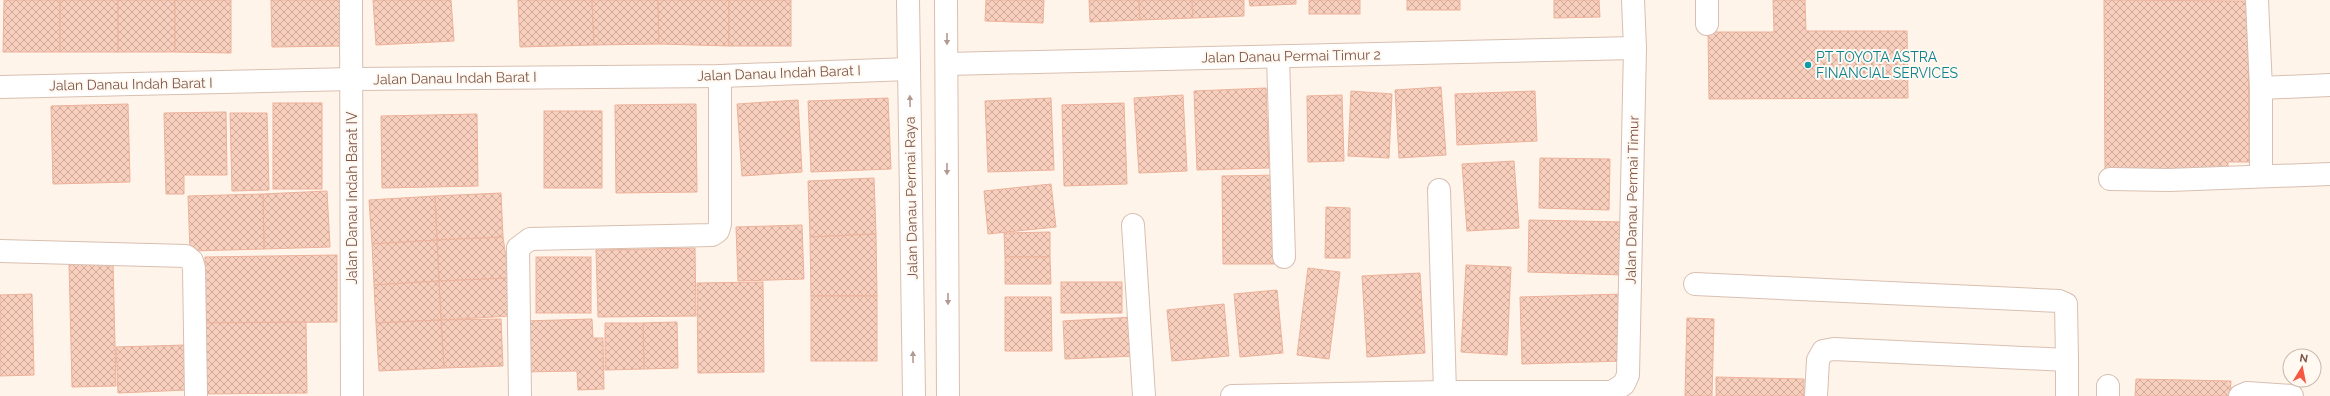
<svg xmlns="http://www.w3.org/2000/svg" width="2330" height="396" font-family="Raleway,sans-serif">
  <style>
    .building { fill: url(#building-cross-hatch); stroke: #edb29b }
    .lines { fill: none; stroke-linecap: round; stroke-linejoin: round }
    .minor-casing { stroke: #d8bfb1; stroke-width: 24 }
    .minor { stroke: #fff; stroke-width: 22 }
    .oneway { fill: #b29a91 }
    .culture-dot { fill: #0f9aa8; stroke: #fff9f2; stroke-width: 1.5 }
    .labels { text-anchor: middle; stroke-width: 4; stroke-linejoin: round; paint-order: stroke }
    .street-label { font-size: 14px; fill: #7e5648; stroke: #fff9f2 }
    .culture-label { font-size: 14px; fill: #0d838f; stroke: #fff9f2; text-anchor: start }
  </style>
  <defs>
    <pattern id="building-cross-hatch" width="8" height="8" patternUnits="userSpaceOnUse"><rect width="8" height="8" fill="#f8cebd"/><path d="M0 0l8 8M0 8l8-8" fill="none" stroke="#ceaa9c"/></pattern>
  </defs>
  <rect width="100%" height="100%" fill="#fff4e9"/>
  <g class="building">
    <path d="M4 0H60V52H3Z"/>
    <rect x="60" y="0" width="58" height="52"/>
    <rect x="118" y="0" width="57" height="52"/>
    <path d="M175 0H231V53L175 52Z"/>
    <path d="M271 0H341L342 46 272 47Z"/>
    <path d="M373 0H451L454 41 376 45Z"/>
    <path d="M518 0H592L594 45 520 47Z"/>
    <path d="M592 0H658L659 44 594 45Z"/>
    <path d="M658 0H729V46L659 44Z"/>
    <rect x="729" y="0" width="62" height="46"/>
    <path d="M986 0H1044L1043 23 985 21Z"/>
    <path d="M1089 0H1139L1140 20 1090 22Z"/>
    <path d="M1139 0H1192L1193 18 1140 20Z"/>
    <path d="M1192 0H1244V16L1193 18Z"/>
    <path d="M1249 0H1296V4L1250 6Z"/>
    <rect x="1309" y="0" width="51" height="14"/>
    <rect x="1407" y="0" width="53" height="10"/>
    <path d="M1554 0H1599L1600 17 1554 18Z"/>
    <path d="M1773 0H1805L1806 31H1907L1908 98 1709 99 1708 32H1774Z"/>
    <path d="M2104 0 2248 1 2249 162H2228V175L2105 176Z"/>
    <path d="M1441 87 1446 155 1399 158 1395 90Z"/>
    <path d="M1266 88 1269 168 1197 170 1194 91Z"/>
    <path d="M1351 91 1392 94 1389 158 1348 156Z"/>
    <path d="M1535 91 1537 141 1457 145 1455 94Z"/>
    <path d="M1183 95 1187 171 1139 173 1134 98Z"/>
    <path d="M1342 95 1344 161 1308 162 1307 96Z"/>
    <path d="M888 98 891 169 811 172 808 101Z"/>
    <path d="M1051 98 1054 170 988 172 985 101Z"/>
    <path d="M798 100 802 172 742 176 737 104Z"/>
    <rect x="273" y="103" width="49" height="86"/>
    <path d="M1124 103 1127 184 1064 186 1062 105Z"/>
    <path d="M128 104 130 182 53 184 51 106Z"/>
    <path d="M696 104 697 192 616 193 615 105Z"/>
    <rect x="544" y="111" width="58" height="77"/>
    <path d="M226 112 227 175H184V194H166L164 113Z"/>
    <path d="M230 113H267L269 190 232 191Z"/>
    <path d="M477 114 478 186 382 188 381 116Z"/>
    <path d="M1540 158 1610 159 1609 210 1539 208Z"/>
    <path d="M1514 161 1519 228 1467 231 1462 164Z"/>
    <path d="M1281 175V264H1223L1222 176Z"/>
    <path d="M874 178 876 234 810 237 808 181Z"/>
    <path d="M1051 184 1056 227 988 234 984 191Z"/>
    <path d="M327 191 330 247 264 249 263 194Z"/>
    <path d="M501 193 503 237 437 240 435 196Z"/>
    <path d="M263 194 264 249 190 251 188 196Z"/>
    <path d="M435 196 437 240 372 244 369 200Z"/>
    <path d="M1326 207 1350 208V258H1325Z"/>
    <path d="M1529 220 1624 222 1622 275 1528 272Z"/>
    <path d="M802 225 804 279 738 281 736 227Z"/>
    <path d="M1050 232V257H1005L1004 233Z"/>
    <path d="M876 234 877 296H811L810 237Z"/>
    <path d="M503 237 509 278 439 281 437 240Z"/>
    <path d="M437 240 439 281 374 285 372 244Z"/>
    <path d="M695 248 696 316 598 317 596 250Z"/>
    <path d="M337 255V322L205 323V257Z"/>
    <rect x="536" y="257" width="55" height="56"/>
    <path d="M1005 257H1050L1051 284H1005Z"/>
    <path d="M113 262 116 386 72 387 69 263Z"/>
    <path d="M1466 265 1511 267 1507 355 1461 352Z"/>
    <path d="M1308 268 1340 272 1329 359 1297 355Z"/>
    <path d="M1420 273 1425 353 1367 357 1362 276Z"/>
    <path d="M509 278 511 316 441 320 439 281Z"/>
    <path d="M439 281 441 320 376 323 374 285Z"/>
    <path d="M763 282 764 372 698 373 697 283Z"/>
    <rect x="1061" y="282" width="61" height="31"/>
    <path d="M1277 290 1283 353 1240 357 1234 294Z"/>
    <path d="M32 294 34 375 0 376V295Z"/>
    <path d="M1622 294 1624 361 1522 364 1520 297Z"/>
    <rect x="811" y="296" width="66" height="65"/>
    <path d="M1005 297H1051L1052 351H1005Z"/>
    <path d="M1224 304 1229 356 1172 361 1167 310Z"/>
    <path d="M1133 317 1135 356 1065 359 1063 321Z"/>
    <path d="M1687 318 1714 319 1712 396H1685Z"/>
    <path d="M501 319 503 366 444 368 441 320Z"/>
    <path d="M592 319 593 338H603L604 389 578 390 577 371 524 372 523 321Z"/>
    <path d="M441 320 444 368 379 371 376 323Z"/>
    <path d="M306 322 307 393 201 394 200 323Z"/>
    <path d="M677 322 678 368 644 369 643 323Z"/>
    <path d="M605 323H643L644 369 605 370Z"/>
    <path d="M186 345 187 390 118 393 116 347Z"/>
    <path d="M1716 377 1804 379V396H1716Z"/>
    <path d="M2136 379 2231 381 2230 396H2135Z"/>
  </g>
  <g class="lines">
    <g class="minor-casing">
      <g id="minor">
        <path d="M351 0 352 396"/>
        <path d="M908 0 914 396"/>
        <path d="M946 0 948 396"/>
        <path d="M1707 0V24"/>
        <path d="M2257 0 2261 88V175"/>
        <path d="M1278 57 1284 257"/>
        <path d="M947 64 1635 48"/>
        <path d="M0 87 352 79 720 76 909 69"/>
        <path d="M2261 88 2330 85"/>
        <path d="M2110 179 2169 180 2330 174"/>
        <path d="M1439 190 1445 392"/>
        <path d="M1133 225 1144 396"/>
        <path d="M0 251 186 256 192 261 194 268 196 396"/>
        <path d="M1695 284 2059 301 2066 304 2067 360 1834 349 1823 351 1818 360 1816 396"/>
        <path d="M2108 386V396"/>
        <path d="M520 396 518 248 530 239 712 235 718 231 720 224V76"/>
        <path d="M1232 396 1445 392H1612L1624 384 1628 375 1635 48 1633 0"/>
        <path d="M2067 396V360"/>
        <path d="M2240 396 2247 393 2292 396"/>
      </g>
    </g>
    <use href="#minor" class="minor"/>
  </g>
  <defs><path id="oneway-solid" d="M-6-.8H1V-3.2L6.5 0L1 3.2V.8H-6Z"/></defs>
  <g class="oneway">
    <use href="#oneway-solid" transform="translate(947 39) rotate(90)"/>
    <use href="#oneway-solid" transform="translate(910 101) rotate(-91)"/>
    <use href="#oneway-solid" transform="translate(947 169) rotate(90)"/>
    <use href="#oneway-solid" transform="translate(948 299) rotate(90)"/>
    <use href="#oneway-solid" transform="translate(913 357) rotate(-91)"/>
  </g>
  <circle class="culture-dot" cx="1808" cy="65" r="4"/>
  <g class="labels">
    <g class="street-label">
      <text transform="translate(1291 56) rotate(-1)" y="5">Jalan Danau Permai Timur 2</text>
      <text transform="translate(779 73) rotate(-2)" y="5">Jalan Danau Indah Barat I</text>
      <text transform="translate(455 78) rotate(-1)" y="5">Jalan Danau Indah Barat I</text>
      <text transform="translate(131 84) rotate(-1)" y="5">Jalan Danau Indah Barat I</text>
      <text transform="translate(352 198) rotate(-90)" y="5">Jalan Danau Indah Barat IV</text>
      <text transform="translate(911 198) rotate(-91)" y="5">Jalan Danau Permai Raya</text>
      <text transform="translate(1632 200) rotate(-89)" y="5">Jalan Danau Permai Timur</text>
    </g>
    <g class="culture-label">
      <text x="1816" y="62">PT TOYOTA ASTRA<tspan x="1816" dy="16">FINANCIAL SERVICES</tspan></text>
    </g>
  </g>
  <g transform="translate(2302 368) rotate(10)"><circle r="19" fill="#fff9f2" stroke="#cbb8ae"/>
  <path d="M0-3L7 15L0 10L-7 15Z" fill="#f65741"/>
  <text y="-6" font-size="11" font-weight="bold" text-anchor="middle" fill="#7e5648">N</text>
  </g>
</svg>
